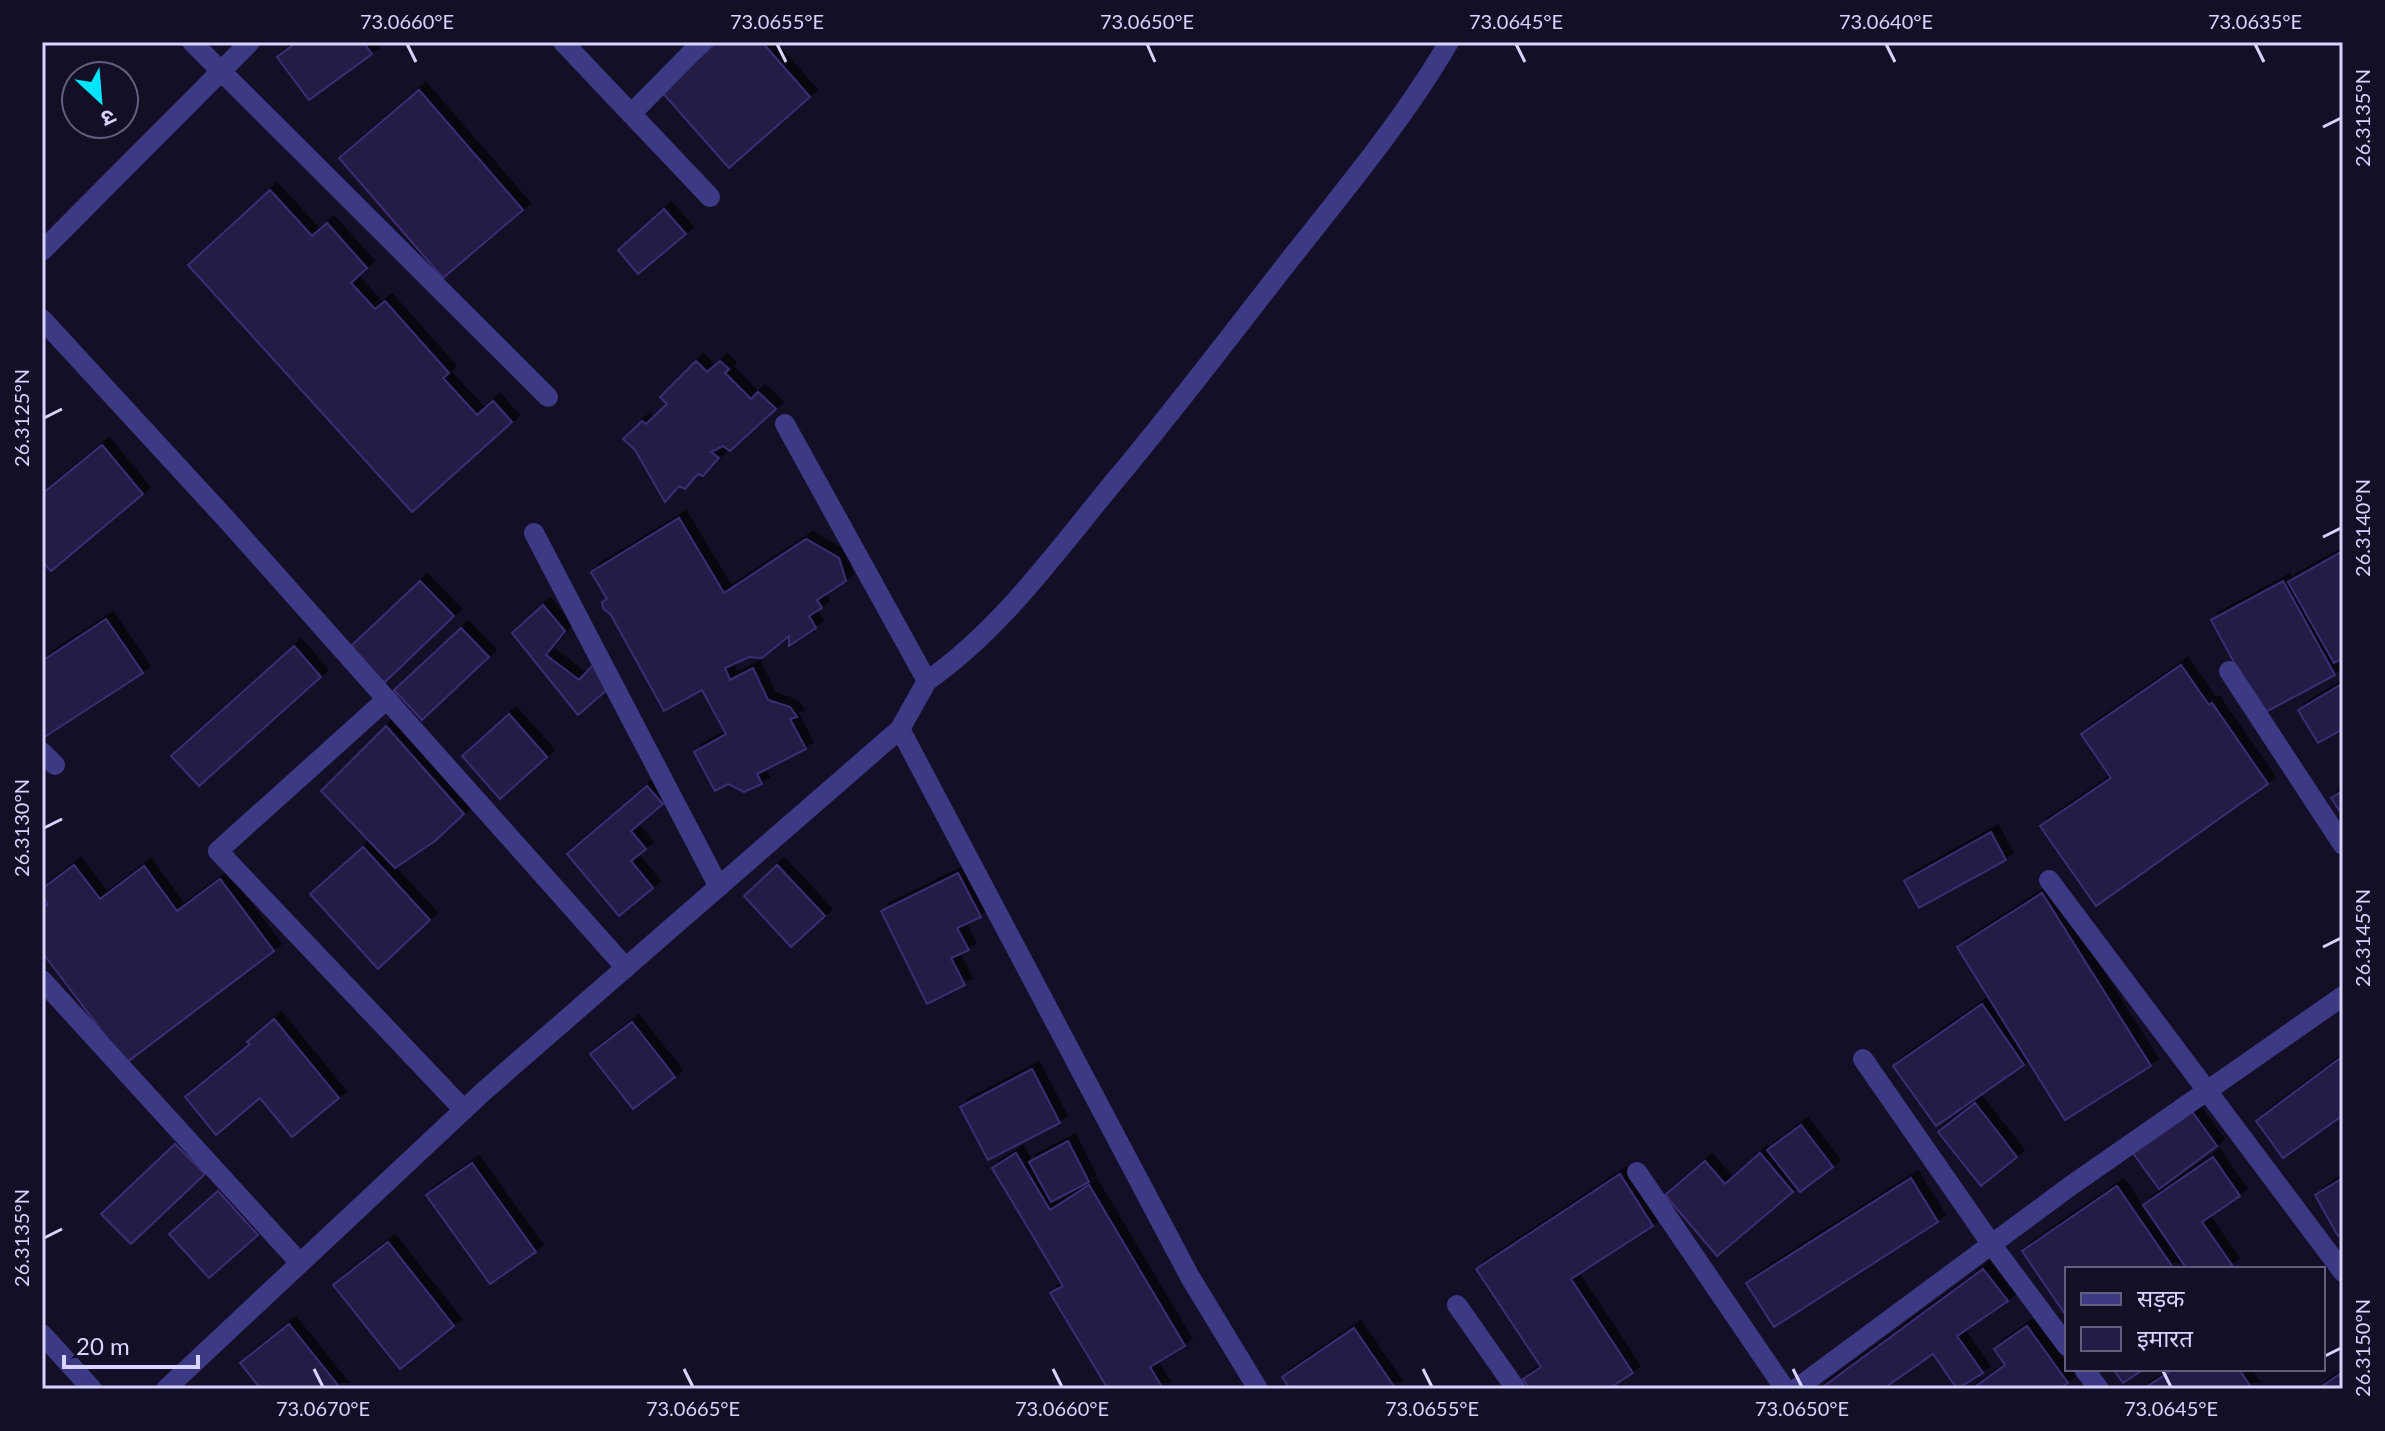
<svg xmlns="http://www.w3.org/2000/svg" width="2385" height="1431" font-family="Lato,'Noto Sans Devanagari',sans-serif">
  <style>
    .building { fill: #241b47; stroke: #3b2d73; stroke-width: 2; filter: url(#shadow) }
    .lines { fill: none; stroke-linecap: round; stroke-linejoin: round }
    .minor { stroke: #3d3a85; stroke-width: 20 }
    .ticks { fill: none; stroke: #d9d4ff; stroke-width: 3 }
    .neatline { fill: none; stroke: #d9d4ff; stroke-width: 3 }
    .ticks-label { font-size: 20px; text-anchor: middle; fill: #d9d4ff }
  </style>
  <defs>
    <filter id="shadow"><feDropShadow dx="7" dy="-7" stdDeviation="0" flood-color="#0009"/></filter>
  </defs>
  <rect width="100%" height="100%" fill="#130f26"/>
  <g class="building">
    <path d="M297 42H363L372 54 309 100 277 57Z"/>
    <path d="M717 42H762L810 97 729 168 661 91Z"/>
    <path d="M419 90 523 210 443 278 339 158Z"/>
    <path d="M270 190 312 236 327 223 367 268 351 283 375 309 385 301 449 373 443 378 477 415 493 401 512 422 412 512 188 265Z"/>
    <path d="M664 209 686 234 638 274 618 250Z"/>
    <path d="M696 361 707 372 720 361 729 369 725 373 751 399 758 392 776 409 730 451 723 446 711 452 719 458 703 476 698 474 685 489 679 486 665 502 635 450 623 439 642 421 646 424 667 404 660 397Z"/>
    <path d="M102 445 143 494 51 571 42 561V494Z"/>
    <path d="M679 518 724 593 806 539 839 558 846 581 817 600 822 608 809 616 816 628 789 646V636L762 658 749 657 725 668 730 680 753 668 768 700 790 707 797 717 790 719 806 749 757 774 762 784 744 792 728 784 715 791 694 752 726 734 702 690 664 711 611 615 603 608 602 602 607 599 591 572Z"/>
    <path d="M2343 551V658L2334 663 2288 582Z"/>
    <path d="M420 581 454 616 384 683 350 647Z"/>
    <path d="M2283 581 2335 675 2262 714 2211 620Z"/>
    <path d="M543 605 565 631 546 655 579 680 595 663 609 688 578 715 512 633Z"/>
    <path d="M106 619 143 673 43 738 42 661Z"/>
    <path d="M461 628 489 657 422 720 394 690Z"/>
    <path d="M294 646 321 677 199 786 171 756Z"/>
    <path d="M2181 665 2209 705 2212 703 2268 784 2096 906 2040 826 2111 778 2081 734Z"/>
    <path d="M2342 684 2343 729 2318 743 2298 710Z"/>
    <path d="M509 714 547 757 500 799 462 756Z"/>
    <path d="M386 726 464 814 435 841 395 868 321 791Z"/>
    <path d="M647 786 663 804 631 831 646 849 631 861 653 888 619 916 567 854Z"/>
    <path d="M2343 791V816L2331 798Z"/>
    <path d="M1991 832 2006 860 1919 908 1904 881Z"/>
    <path d="M363 847 430 920 378 969 310 894Z"/>
    <path d="M74 865 100 899 144 866 177 911 220 879 274 951 126 1063 42 952V909L48 904 42 896V889Z"/>
    <path d="M777 865 825 916 791 947 744 896Z"/>
    <path d="M958 873 981 917 957 928 969 950 951 958 965 985 927 1004 881 911Z"/>
    <path d="M2042 893 2151 1066 2065 1120 1957 947Z"/>
    <path d="M1982 1004 2024 1065 1936 1126 1893 1066Z"/>
    <path d="M274 1019 339 1098 292 1137 260 1098 216 1135 185 1097 250 1044 247 1042Z"/>
    <path d="M632 1022 675 1077 633 1109 590 1054Z"/>
    <path d="M2343 1056V1115L2283 1158 2256 1121Z"/>
    <path d="M1032 1069 1060 1123 988 1160 960 1107Z"/>
    <path d="M1975 1103 2017 1157 1981 1186 1938 1132Z"/>
    <path d="M2191 1110 2217 1146 2159 1189 2133 1153Z"/>
    <path d="M1801 1125 1833 1167 1800 1192 1767 1150Z"/>
    <path d="M1068 1141 1089 1182 1051 1202 1029 1162Z"/>
    <path d="M175 1144 205 1174 131 1244 101 1214Z"/>
    <path d="M1016 1153 1050 1210 1089 1185 1185 1346 1150 1367 1163 1389H1108L1050 1293 1063 1286 992 1168Z"/>
    <path d="M1760 1153 1793 1192 1717 1256 1665 1195 1705 1161 1725 1184Z"/>
    <path d="M2213 1157 2240 1196 2202 1222 2232 1265 2227 1269H2187L2143 1205Z"/>
    <path d="M472 1163 536 1252 490 1284 426 1195Z"/>
    <path d="M1620 1174 1653 1226 1571 1279 1633 1373 1608 1389H1530L1523 1379 1541 1367 1476 1269Z"/>
    <path d="M1911 1178 1938 1222 1774 1327 1746 1283Z"/>
    <path d="M2343 1178V1233L2338 1236 2315 1195Z"/>
    <path d="M2117 1186 2174 1269H2067V1317L2022 1251Z"/>
    <path d="M218 1191 258 1235 209 1278 169 1234Z"/>
    <path d="M388 1242 454 1326 400 1369 333 1285Z"/>
    <path d="M1983 1269 2008 1301 1957 1336 1983 1373 1957 1389 1933 1354 1883 1389H1820Z"/>
    <path d="M289 1324 341 1389H261L240 1363Z"/>
    <path d="M2027 1326 2068 1383 2059 1389H1972L2005 1365 1994 1349Z"/>
    <path d="M1354 1328 1395 1388 1290 1389 1282 1377Z"/>
    <path d="M2113 1369H2144L2123 1383Z"/>
    <path d="M2174 1369H2239L2252 1389H2143Z"/>
    <path d="M2343 1372V1389H2318Z"/>
  </g>
  <g class="lines">
    <g class="minor">
      <path d="M192 42 548 397"/>
      <path d="M563 42 710 197"/>
      <path d="M631 114 702 42"/>
      <path d="M42 251 250 42"/>
      <path d="M42 319 227 520 626 968"/>
      <path d="M785 424 927 681 900 729"/>
      <path d="M534 533 719 887"/>
      <path d="M2229 671 2343 845"/>
      <path d="M927 681C1003 628 1059 548 1118 477 1179 404 1236 328 1295 253 1349 185 1405 117 1449 42"/>
      <path d="M387 699 218 851 464 1110"/>
      <path d="M42 752 55 765"/>
      <path d="M2049 880 2343 1272"/>
      <path d="M42 980 300 1263"/>
      <path d="M1863 1059 1992 1245 2067 1346"/>
      <path d="M1637 1172 1785 1389"/>
      <path d="M1457 1305 1516 1389"/>
      <path d="M42 1334 92 1389"/>
      <path d="M2084 1369 2099 1389"/>
      <path d="M166 1389 484 1091 900 729 1190 1277 1258 1389"/>
      <path d="M1796 1389 2069 1187 2343 996"/>
    </g>
  </g>
  <path class="ticks" d="M407 44 416 62M777 44 786 62M1147 44 1155 62M1516 44 1525 62M1886 44 1895 62M2255 44 2264 62M2323 127 2341 118M44 418 62 409M2323 537 2341 528M44 828 62 819M2323 947 2341 938M44 1238 62 1229M2323 1357 2341 1348M314 1369 323 1387M684 1369 693 1387M1053 1369 1062 1387M1423 1369 1432 1387M1793 1369 1802 1387M2162 1369 2171 1387"/>
  <rect width="2385" height="1431" fill="none" stroke="#130f26" stroke-width="88"/>
  <rect x="2065" y="1267" width="260" height="104" fill="#130f26" stroke="#625e7d" stroke-width="2"/>
  <rect x="2081" y="1293" width="40" height="12" fill="#3d3a85" stroke="#625e7d" stroke-width="2"/>
  <text x="2137" y="1307" font-size="24" fill="#d9d4ff">सड़क</text>
  <rect x="2081" y="1327" width="40" height="24" fill="#241b47" stroke="#625e7d" stroke-width="2"/>
  <text x="2137" y="1347" font-size="24" fill="#d9d4ff">इमारत</text>
  <g transform="translate(100 100) rotate(154)"><circle r="38" fill="#130f26" stroke="#625e7d" stroke-width="2"/>
  <path d="M0-6L14 30L0 20L-14 30Z" fill="#00e5ff"/>
  <text y="-12" font-size="22" font-weight="bold" text-anchor="middle" fill="#d9d4ff">उ</text>
  </g>
  <path d="M64 1355v12h134v-12" fill="none" stroke="#d9d4ff" stroke-width="4"/>
  <text x="76" y="1355" font-size="24" fill="#d9d4ff" stroke="#130f26" stroke-width="6" paint-order="stroke">20 m</text>
  <rect x="44" y="44" width="2297" height="1343" class="neatline"/>
  <g class="ticks-label">
    <text x="407" y="29">73.0660°E</text>
    <text x="777" y="29">73.0655°E</text>
    <text x="1147" y="29">73.0650°E</text>
    <text x="1516" y="29">73.0645°E</text>
    <text x="1886" y="29">73.0640°E</text>
    <text x="2255" y="29">73.0635°E</text>
    <text transform="translate(2363 118) rotate(-90)" y="7">26.3135°N</text>
    <text transform="translate(22 418) rotate(-90)" y="7">26.3125°N</text>
    <text transform="translate(2363 528) rotate(-90)" y="7">26.3140°N</text>
    <text transform="translate(22 828) rotate(-90)" y="7">26.3130°N</text>
    <text transform="translate(2363 938) rotate(-90)" y="7">26.3145°N</text>
    <text transform="translate(22 1238) rotate(-90)" y="7">26.3135°N</text>
    <text transform="translate(2363 1348) rotate(-90)" y="7">26.3150°N</text>
    <text x="323" y="1416">73.0670°E</text>
    <text x="693" y="1416">73.0665°E</text>
    <text x="1062" y="1416">73.0660°E</text>
    <text x="1432" y="1416">73.0655°E</text>
    <text x="1802" y="1416">73.0650°E</text>
    <text x="2171" y="1416">73.0645°E</text>
  </g>
</svg>
